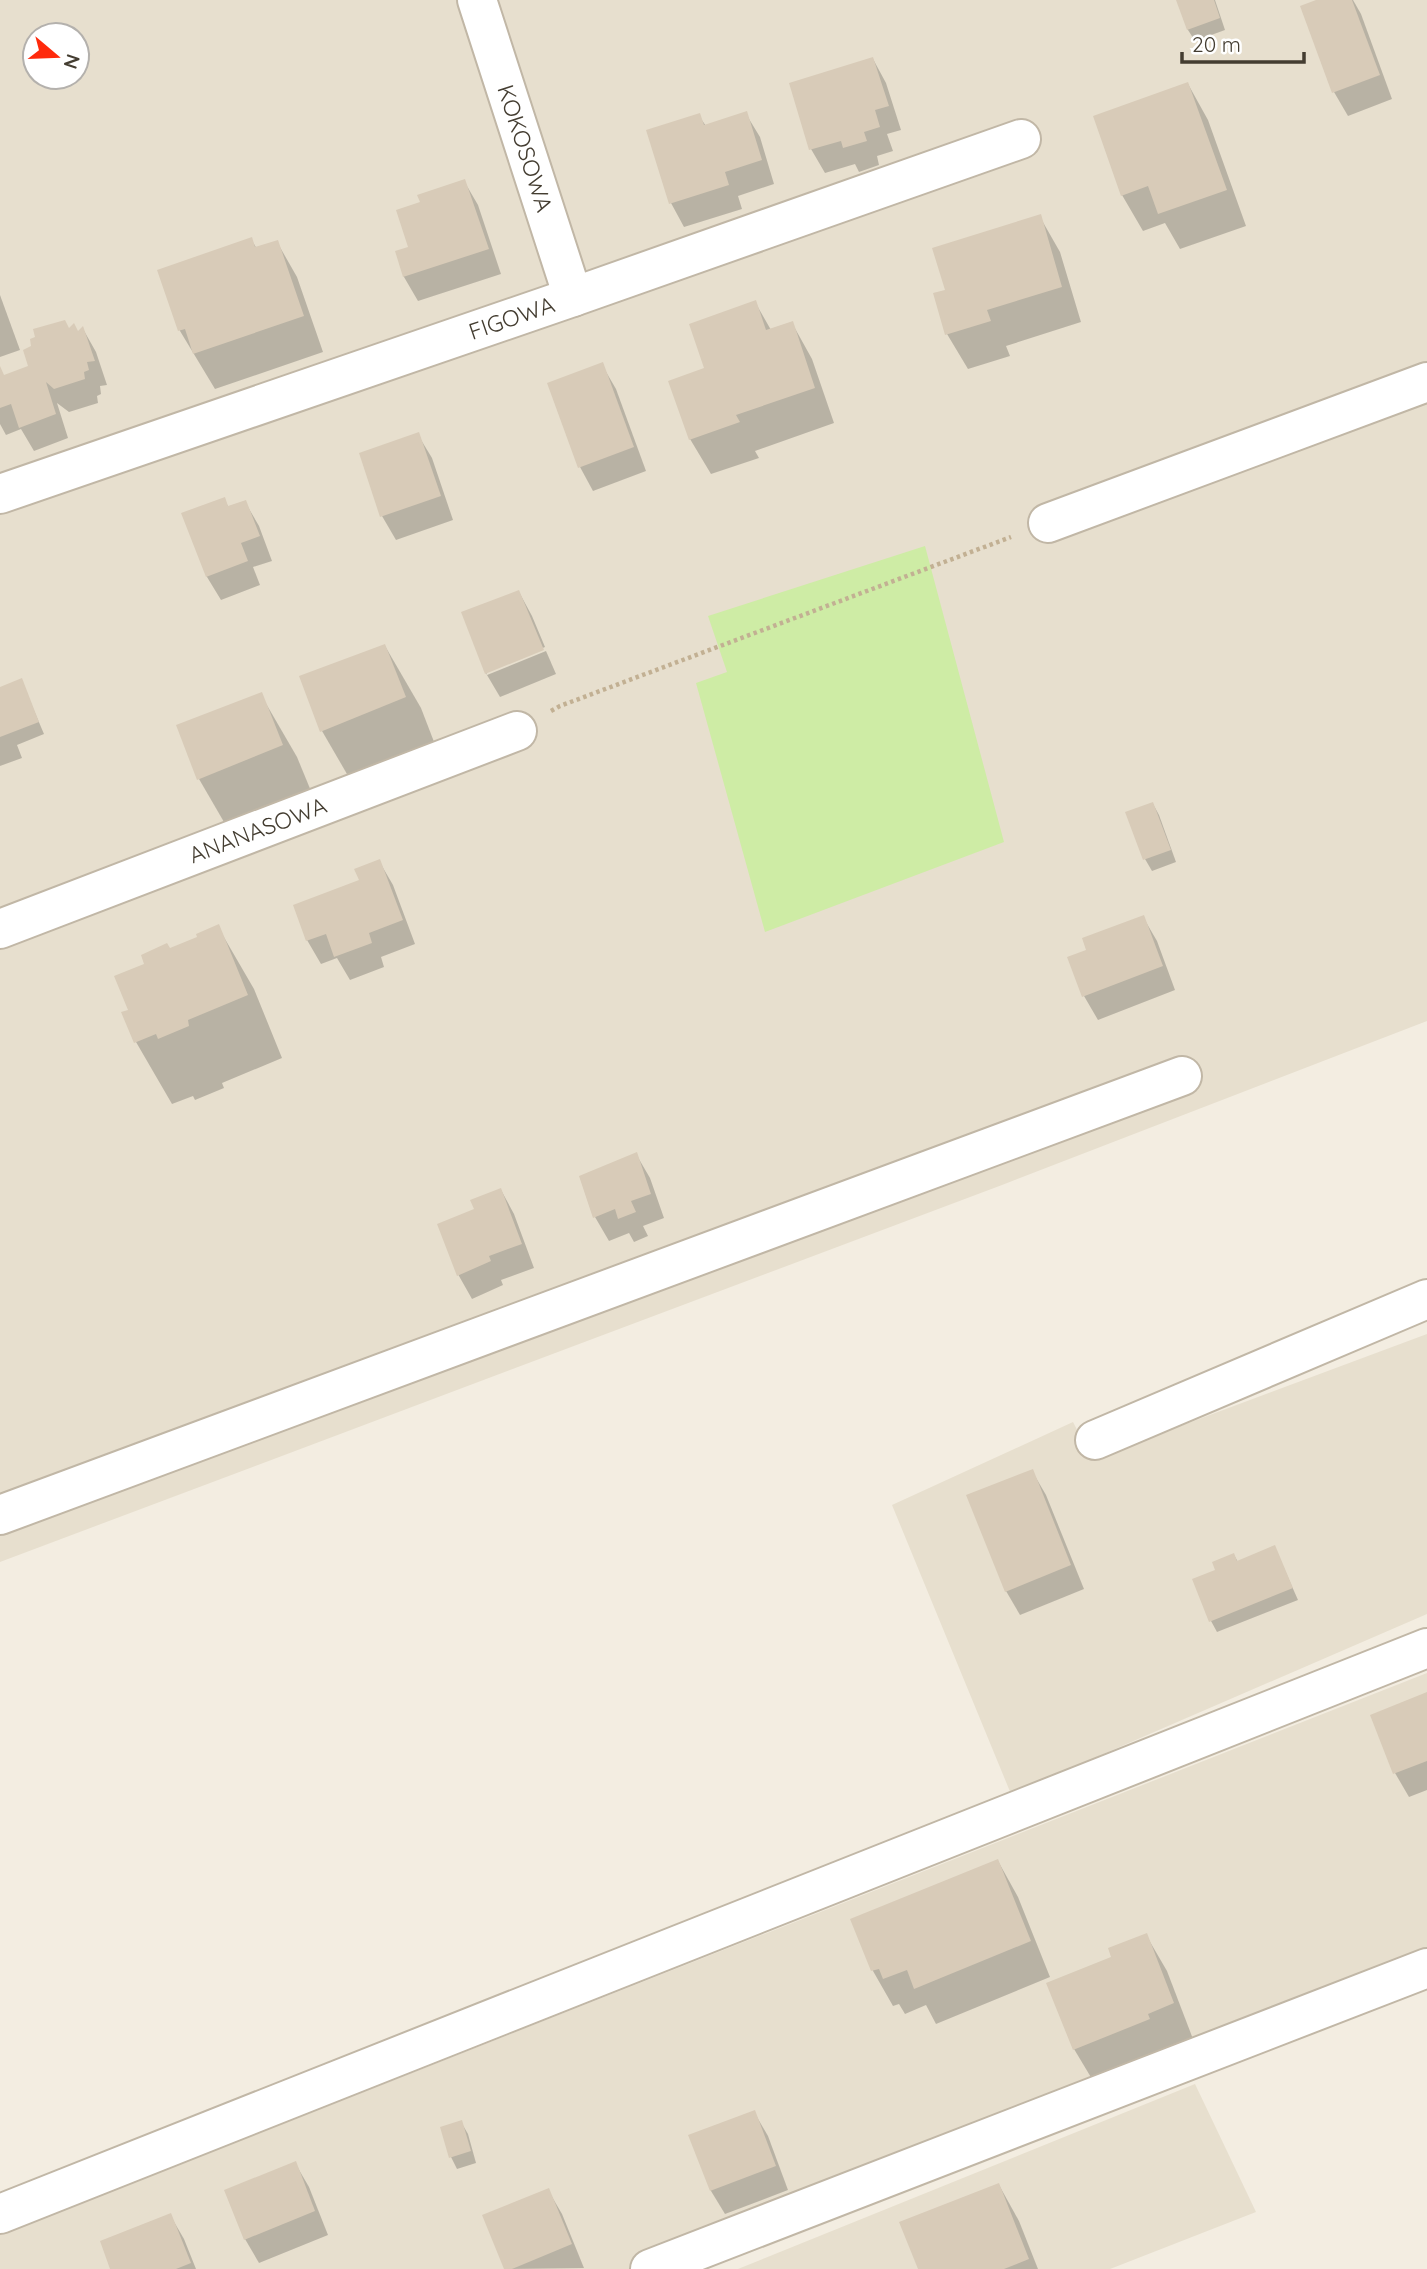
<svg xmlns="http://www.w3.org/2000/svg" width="1427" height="2269" font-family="Quicksand,sans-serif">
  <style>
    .residential { fill: #e7dfce; fill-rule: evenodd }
    .green { fill: #ceeca5 }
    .shadow { fill: #0003 }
    .building { fill: #d8cbb8 }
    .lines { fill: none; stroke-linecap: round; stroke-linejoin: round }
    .minor-casing { stroke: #c1b7a6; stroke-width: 42 }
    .path { stroke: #c2b093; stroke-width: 4.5; stroke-dasharray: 3.5 3.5; stroke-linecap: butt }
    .minor { stroke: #fff; stroke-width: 38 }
    .labels { text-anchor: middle; stroke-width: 7; stroke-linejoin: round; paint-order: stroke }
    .street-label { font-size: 23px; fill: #443d31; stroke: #fff }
  </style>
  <rect width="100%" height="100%" fill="#f3ede1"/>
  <g class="residential">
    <path d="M0 0H1427V1021L1002 1185 0 1562ZM35 35H77V77H35Z"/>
    <path d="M1427 1334V1614L1011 1794 892 1505 1073 1422 1092 1459Z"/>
    <path d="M1427 1673V1969L654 2269H0V2235Z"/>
    <path d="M1195 2084 1256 2212 1110 2269H738Z"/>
  </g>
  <path class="green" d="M925 546 1004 842 765 932 696 683 727 672 708 616Z"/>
  <g class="shadow">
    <path d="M1178 0H1215L1225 30 1195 41 1188 30Z"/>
    <path d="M1321 0H1353L1361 14 1392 99 1348 116 1334 92Z"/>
    <path d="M873 59 886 83 901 130 887 134 893 151 877 156 879 165 859 172 855 164 825 173 811 149Z"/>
    <path d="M1188 84 1208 120 1246 226 1180 249 1165 223 1143 231 1122 195 1095 117Z"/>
    <path d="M746 114 760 137 774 184 738 196 742 209 684 227 671 203 699 116 706 126Z"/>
    <path d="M464 181 478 205 501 274 418 301 404 277 397 252 410 248 422 203Z"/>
    <path d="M1040 217 1060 252 1081 322 1006 346 1010 356 968 369 947 334V291Z"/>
    <path d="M251 239 257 249 277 242 297 277 323 352 215 389 180 331 159 271Z"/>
    <path d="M0 295 20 350 0 357Z"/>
    <path d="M755 302 771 330 792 323 812 359 834 423 755 451 759 458 711 474 690 439 706 370Z"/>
    <path d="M83 329 96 352 107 385 100 386 101 394 97 396 98 403 69 412 57 403 68 438 34 451 21 429 6 435 0 424V370L4 377 30 367 69 330 78 333Z"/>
    <path d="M602 365 616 389 646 471 593 491 580 467Z"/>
    <path d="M418 435 432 458 453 520 396 540 382 516Z"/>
    <path d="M224 499 229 508 245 502 259 526 272 561 253 567 260 585 221 600 207 577 184 514Z"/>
    <path d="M519 592 532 616 545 647 487 671V675L463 613Z"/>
    <path d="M385 646 421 708 441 760 358 793 322 731Z"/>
    <path d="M546 651 556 674 500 697 487 675Z"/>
    <path d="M21 680 44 734 17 745 22 758 0 766V688Z"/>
    <path d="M261 695 297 757 318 808 235 841 199 779Z"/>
    <path d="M1153 804 1159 815 1176 862 1152 871 1145 859 1128 813Z"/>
    <path d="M379 861 393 885 415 944 381 957 384 967 350 980 337 958 321 964 307 940Z"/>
    <path d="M1143 917 1157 941 1175 990 1098 1020 1084 996 1069 958 1088 951Z"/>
    <path d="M218 927 254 989 282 1058 222 1083 224 1088 195 1100 193 1096 172 1104 136 1042 130 1011 146 965 169 950 200 938Z"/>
    <path d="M636 1154 650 1178 664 1218 643 1226 648 1236 634 1242 629 1233 609 1241 595 1217 581 1177Z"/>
    <path d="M501 1190 514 1214 534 1268 501 1280 503 1285 472 1299 459 1276 439 1225 477 1210Z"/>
    <path d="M1032 1471 1046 1495 1084 1589 1020 1615 1006 1591Z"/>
    <path d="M1275 1548 1298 1600 1217 1632 1211 1621 1217 1571 1234 1555 1238 1562Z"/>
    <path d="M1427 1693V1790L1409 1797 1395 1773 1372 1716Z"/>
    <path d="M998 1861 1018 1897 1050 1977 936 2024 926 2005 905 2014 899 2004 893 2006 873 1971 852 1920Z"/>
    <path d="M1146 1935 1167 1971 1193 2039 1095 2084 1074 2049 1113 1958Z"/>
    <path d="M754 2112 768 2136 788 2190 725 2214 711 2191 691 2136Z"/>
    <path d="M461 2122 468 2134 476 2163 457 2169 451 2157Z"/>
    <path d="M295 2163 309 2187 328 2235 259 2263 245 2239Z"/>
    <path d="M999 2185 1019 2221 1038 2269H920Z"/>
    <path d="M548 2190 562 2214 584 2268 506 2269Z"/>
    <path d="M170 2215 184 2239 196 2269H112Z"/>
  </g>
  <g class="building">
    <path d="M1176 0H1214L1220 18 1187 30Z"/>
    <path d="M1316 0H1352L1380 75 1332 93 1300 6Z"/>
    <path d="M873 57 889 106 875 110 880 127 864 132 867 141 843 148 841 141 809 150 789 83Z"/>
    <path d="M1188 82 1227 190 1158 214 1148 186 1121 196 1093 116Z"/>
    <path d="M747 111 762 160 725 172 729 185 669 204 646 130 700 113 704 125Z"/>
    <path d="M465 179 489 249 403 277 395 251 408 247 396 210 420 202 417 195Z"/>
    <path d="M1041 214 1062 287 987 310 991 321 945 335 933 293 945 290 932 248Z"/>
    <path d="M252 237 255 247 278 240 304 316 193 354 185 329 178 331 157 270Z"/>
    <path d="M756 300 766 330 793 321 815 388 736 415 740 422 689 440 668 381 704 368 689 324Z"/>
    <path d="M65 320 69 328 74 323 78 331 83 326 95 361 87 362 89 370 84 372 85 379 54 389 46 382 56 414 19 428 11 404 0 408V366L4 375 28 366 23 350 31 346 30 339 35 337 33 329Z"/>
    <path d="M603 362 634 447 578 468 547 383Z"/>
    <path d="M419 432 441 496 380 517 359 453Z"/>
    <path d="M225 497 228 506 246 500 260 536 241 543 248 561 206 577 181 513Z"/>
    <path d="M519 590 544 650 485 674 461 612Z"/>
    <path d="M385 644 406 697 320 732 299 676Z"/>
    <path d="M22 678 39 722 0 737V687Z"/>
    <path d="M262 692 283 745 197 780 176 725Z"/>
    <path d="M1153 802 1171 850 1143 860 1125 812Z"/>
    <path d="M380 859 403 920 369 933 372 943 334 957 326 934 306 941 293 905 359 880 354 869Z"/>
    <path d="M1144 915 1163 966 1082 997 1067 957 1086 950 1082 938Z"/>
    <path d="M219 924 248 995 188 1020 189 1026 158 1039 156 1034 134 1043 121 1012 128 1010 114 976 144 964 141 955 167 943 170 948 197 937 196 934Z"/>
    <path d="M637 1152 651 1194 631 1201 636 1212 618 1219 615 1209 593 1218 579 1176Z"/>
    <path d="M501 1188 522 1244 489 1256 491 1261 457 1276 437 1224 474 1209 470 1200Z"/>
    <path d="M1033 1469 1071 1565 1005 1592 966 1495Z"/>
    <path d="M1275 1545 1293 1588 1209 1622 1192 1579 1215 1570 1212 1562 1234 1553 1237 1561Z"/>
    <path d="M1427 1692V1761L1393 1774 1370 1715Z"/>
    <path d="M998 1859 1031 1941 914 1989 907 1970 883 1979 879 1969 871 1971 850 1919Z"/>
    <path d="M1147 1933 1174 2003 1148 2014 1150 2019 1073 2050 1046 1983 1111 1957 1108 1948Z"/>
    <path d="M755 2110 776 2166 710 2191 688 2135Z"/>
    <path d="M462 2120 471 2151 449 2158 440 2127Z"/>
    <path d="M296 2161 315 2211 244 2240 224 2190Z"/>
    <path d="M999 2183 1029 2259 1004 2269H918L899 2222Z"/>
    <path d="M549 2188 572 2244 512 2269H504L482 2215Z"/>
    <path d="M171 2213 191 2263 176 2269H110L100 2241Z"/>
  </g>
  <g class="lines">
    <g class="minor-casing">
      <g id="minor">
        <path id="s1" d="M477 0 573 297"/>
        <path id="s2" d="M0 494 573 297 1021 139"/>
        <path d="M1048 523 1427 382"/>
        <path id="s3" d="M0 929 517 731"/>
        <path d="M1095 1440 1427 1299"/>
        <path d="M0 1515 1182 1076"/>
        <path d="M0 2214 1427 1648"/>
        <path d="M650 2269 1427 1968"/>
      </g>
    </g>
    <path class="path" d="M551 711 560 706 1011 537"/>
    <use href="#minor" class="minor"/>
  </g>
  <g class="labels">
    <g class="street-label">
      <text dy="8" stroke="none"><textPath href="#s1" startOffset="156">KOKOSOWA</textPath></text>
      <text dy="8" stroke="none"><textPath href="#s2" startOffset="541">FIGOWA</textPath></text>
      <text dy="8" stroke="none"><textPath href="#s3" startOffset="276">ANANASOWA</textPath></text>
    </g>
  </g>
  <g transform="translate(56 56) rotate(109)"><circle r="33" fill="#ffffff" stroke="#b4b1ad" stroke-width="2"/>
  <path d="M0-5L12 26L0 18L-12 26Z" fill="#ff2a0c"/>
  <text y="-10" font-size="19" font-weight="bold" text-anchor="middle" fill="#443d31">N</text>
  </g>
  <path d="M1182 52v10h122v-10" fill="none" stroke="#443d31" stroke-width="3.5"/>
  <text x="1192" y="52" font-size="21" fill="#443d31" stroke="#ffffff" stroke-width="5" paint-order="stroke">20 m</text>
</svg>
